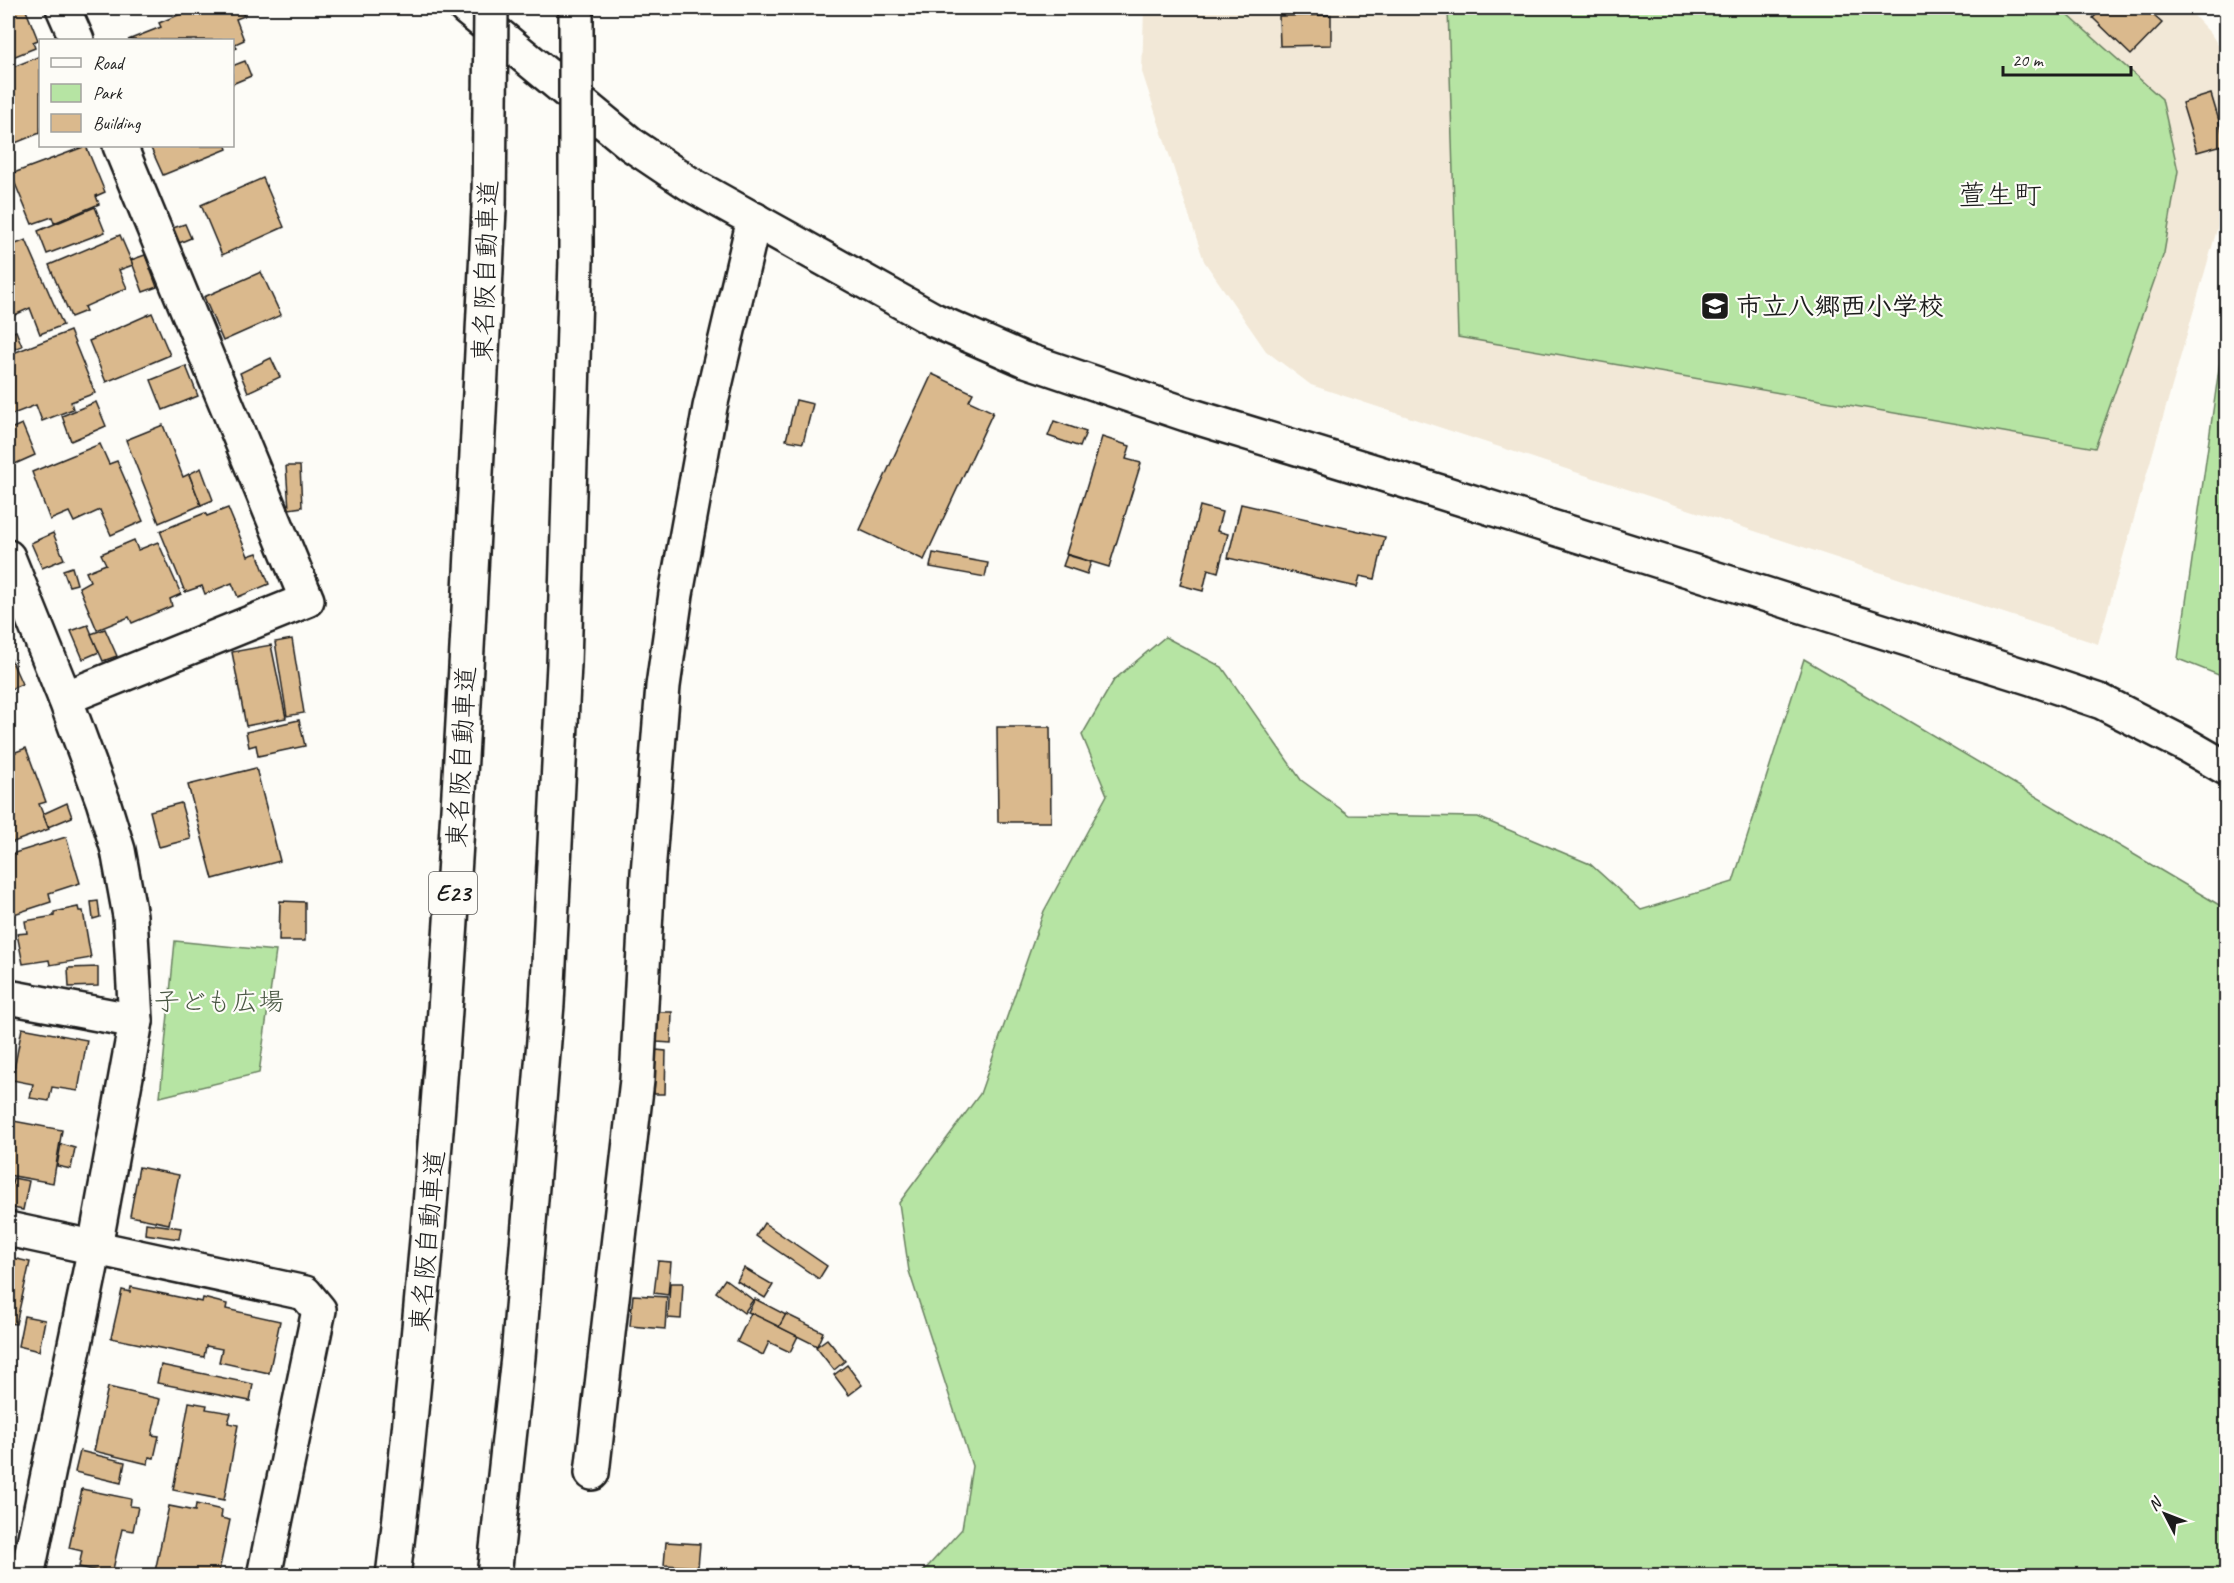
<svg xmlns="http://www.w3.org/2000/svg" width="2234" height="1583" font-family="Caveat,'Klee One',sans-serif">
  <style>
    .built { fill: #f2e8d7 }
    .green { fill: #b6e4a3; stroke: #698060; stroke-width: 1.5 }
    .building { fill: #dab98d; stroke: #1c1c1c; stroke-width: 1.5 }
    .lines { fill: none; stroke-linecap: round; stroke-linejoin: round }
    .street-casing { stroke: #1c1c1c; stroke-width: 38 }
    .secondary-casing { stroke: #1c1c1c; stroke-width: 38 }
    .highway-casing { stroke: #1c1c1c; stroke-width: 38 }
    .street { stroke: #fdfcf7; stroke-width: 33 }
    .secondary { stroke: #fdfcf7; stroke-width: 33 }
    .highway { stroke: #fdfcf7; stroke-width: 33 }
    .highway-bridge-casing { stroke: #1c1c1c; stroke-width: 38; stroke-linecap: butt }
    .highway-bridge { stroke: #fdfcf7; stroke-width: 33 }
    .labels { text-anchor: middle; stroke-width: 4.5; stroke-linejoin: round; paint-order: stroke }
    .shield { fill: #fdfcf7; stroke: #605f5e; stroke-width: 1.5 }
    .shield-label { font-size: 24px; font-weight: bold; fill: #1c1c1c }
    .street-label { font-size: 26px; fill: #1c1c1c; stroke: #fdfcf7 }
    .poi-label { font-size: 26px; font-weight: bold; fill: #1c1c1c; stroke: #fdfcf7; text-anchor: start }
    .park-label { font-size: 26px; fill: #4a5844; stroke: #fdfcf7 }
    .quarter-label { font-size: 28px; fill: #1c1c1c; stroke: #fdfcf7 }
  </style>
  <rect width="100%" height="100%" fill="#fdfcf7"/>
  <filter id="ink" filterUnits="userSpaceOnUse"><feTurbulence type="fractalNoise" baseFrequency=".0167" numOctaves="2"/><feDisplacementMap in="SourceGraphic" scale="12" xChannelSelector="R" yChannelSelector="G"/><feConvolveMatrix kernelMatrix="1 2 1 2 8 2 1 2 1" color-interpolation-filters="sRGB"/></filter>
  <g filter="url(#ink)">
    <path class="built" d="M1144 8H2187L2211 34 2226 58V198L2098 644 1311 385 1266 351 1204 261 1142 72Z"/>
    <g class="green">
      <path d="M1448 8H2060L2162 99 2178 171 2164 253 2095 448 1458 337Z"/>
      <path d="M2226 319V678L2178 659Z"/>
      <path d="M1165 637 1222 667 1301 780 1349 815 1478 817 1590 864 1641 910 1733 882 1804 659 2226 909V1575H920L962 1529 972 1466 909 1271 899 1203 980 1094 1044 911 1107 795 1082 735 1114 680Z"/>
      <path d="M175 941 276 951 259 1073 160 1097Z"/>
    </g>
    <g class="building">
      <path d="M8 8H25L38 40 33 42 35 48 8 59Z"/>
      <path d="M195 8H240L244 16 236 19 244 40 235 44 237 48 232 50V40H128L161 27 159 23Z"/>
      <path d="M2100 8H2145L2162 23 2131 55 2093 18 2102 9Z"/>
      <path d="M1331 15V45L1280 46 1279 16Z"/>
      <path d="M40 56V133L8 146V69Z"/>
      <path d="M245 61 251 76 232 84V66Z"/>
      <path d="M2211 94 2226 144 2197 152 2182 103Z"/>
      <path d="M86 146 105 192 96 196 99 204 54 223 52 217 32 224 11 174Z"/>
      <path d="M150 146H226L227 149 163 175Z"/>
      <path d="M263 178 284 227 222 255 201 205Z"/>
      <path d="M95 207 105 232 47 254 38 231Z"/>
      <path d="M185 224 191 238 179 243 173 228Z"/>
      <path d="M120 235 133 265 119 270 127 288 84 307 86 311 71 317 49 265Z"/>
      <path d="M26 240 63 325 40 334 30 308 8 318V247Z"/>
      <path d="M145 255 157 287 143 292 131 260Z"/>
      <path d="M261 272 281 315 223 341 204 297Z"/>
      <path d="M152 313 170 355 106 382 89 341Z"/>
      <path d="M16 331 22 346 8 351V334Z"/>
      <path d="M70 331 95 393 71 402 73 409 42 421 36 405 8 416V355Z"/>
      <path d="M271 358 280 377 248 392 240 373Z"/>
      <path d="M186 366 198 396 163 410 151 380Z"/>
      <path d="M932 374 973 393 969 401 993 412 924 560 860 530Z"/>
      <path d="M796 400 813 404 803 443 786 440Z"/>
      <path d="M96 402 106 426 71 441 62 416Z"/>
      <path d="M1054 421 1086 432 1080 447 1048 436Z"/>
      <path d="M22 424 35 455 8 467V430Z"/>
      <path d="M163 425 183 477 189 474 201 505 159 523 126 440Z"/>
      <path d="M1102 437 1130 446 1126 459 1141 463 1109 567 1066 554Z"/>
      <path d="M100 444 109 464 117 461 143 521 111 535 100 510 74 522 69 512 50 520 32 472Z"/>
      <path d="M286 466H300L302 507 289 509Z"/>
      <path d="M201 468 213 500 201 505 189 474Z"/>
      <path d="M1241 504 1385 537 1375 579 1360 576 1357 587 1228 558Z"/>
      <path d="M1200 506 1222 512 1217 531 1228 534 1218 572 1208 569 1203 591 1180 585Z"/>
      <path d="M228 508 248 556 257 553 269 584 238 597 232 583 205 594 202 586 185 592 160 531 205 513 207 516Z"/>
      <path d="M53 533 64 559 42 568 31 543Z"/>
      <path d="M134 540 138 550 158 542 181 594 170 599 172 606 132 623 129 617 97 630 79 587 90 581 86 572 106 564 101 554Z"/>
      <path d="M933 553 988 563 985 577 930 567Z"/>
      <path d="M1067 555 1091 562 1087 574 1063 566Z"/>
      <path d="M72 567 77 584 69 586 63 570Z"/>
      <path d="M88 625 99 652 83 659 71 631Z"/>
      <path d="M105 629 117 656 103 661 91 634Z"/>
      <path d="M292 639 304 713 287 716 275 642Z"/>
      <path d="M271 645 286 718 246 726 232 652Z"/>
      <path d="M8 655H9L22 684 8 690Z"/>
      <path d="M299 720 305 746 258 756 256 745 249 747 246 732Z"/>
      <path d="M997 727H1050L1051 822H998Z"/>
      <path d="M26 748 46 802 39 804 49 829 8 844V755Z"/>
      <path d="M256 768 280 861 213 879 188 785Z"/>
      <path d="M67 803 72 817 48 827 43 814Z"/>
      <path d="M181 803 191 839 159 847 150 811Z"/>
      <path d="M66 837 80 883 49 893 51 902 11 915 8 899V855Z"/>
      <path d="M98 901 100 917 93 919 91 902Z"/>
      <path d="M280 901 305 902V941H279Z"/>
      <path d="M78 907 79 911H83L91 958 50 965 49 960 23 964 17 934 27 933 25 921 54 916V912Z"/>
      <path d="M98 967V986L69 987 68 968Z"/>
      <path d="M658 1012H672L671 1043 657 1042Z"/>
      <path d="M22 1028 87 1040 78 1091 52 1087 49 1101 30 1098 33 1084 12 1080Z"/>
      <path d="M656 1050 666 1051 665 1094H654Z"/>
      <path d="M8 1120 62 1130 53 1183 8 1175Z"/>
      <path d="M61 1144 75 1148 71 1169 57 1166Z"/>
      <path d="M139 1167 179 1175 169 1224 130 1216Z"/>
      <path d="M13 1178 29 1181 23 1210 8 1207Z"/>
      <path d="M146 1223 181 1228 179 1239 145 1234Z"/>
      <path d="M764 1223 827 1266 819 1279 756 1236Z"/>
      <path d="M8 1257 30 1262 16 1324 8 1323Z"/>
      <path d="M658 1261 671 1262 668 1295 654 1293Z"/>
      <path d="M744 1268 773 1285 765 1298 737 1281Z"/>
      <path d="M725 1279 753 1300 744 1313 716 1292Z"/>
      <path d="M670 1283H683L681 1319 668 1318Z"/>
      <path d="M131 1287 202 1302 203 1298 227 1304 226 1309 280 1321 269 1373 219 1362 222 1349 206 1346 204 1357 111 1338 122 1290 130 1292Z"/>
      <path d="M633 1295 667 1297 665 1329 630 1326Z"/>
      <path d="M755 1299 786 1315 779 1327 748 1312Z"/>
      <path d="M751 1313 798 1336 790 1352 769 1342 763 1355 737 1342Z"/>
      <path d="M786 1314 823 1332 817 1346 779 1327Z"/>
      <path d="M24 1316 45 1320 39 1351 18 1346Z"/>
      <path d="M827 1339 845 1361 834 1370 816 1347Z"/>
      <path d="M161 1365 253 1384 250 1401 157 1383Z"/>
      <path d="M847 1365 862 1385 849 1395 834 1375Z"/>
      <path d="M108 1387 160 1399 152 1435 159 1436 154 1458 149 1457 148 1464 94 1451Z"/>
      <path d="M189 1402 207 1405 206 1409 231 1413 228 1423 238 1425 224 1500 173 1490Z"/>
      <path d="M80 1451 125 1462 121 1483 75 1472Z"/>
      <path d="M82 1489 131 1499 130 1506 138 1507 133 1531 122 1529 112 1574 79 1567 82 1551 69 1548Z"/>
      <path d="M196 1504 222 1510 221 1518 230 1520 218 1576H154L169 1506 195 1511Z"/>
      <path d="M666 1542 700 1544 698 1567 664 1565Z"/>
    </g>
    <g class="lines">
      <g class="street-casing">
        <g id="street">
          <path d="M63 8 77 40"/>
          <path d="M8 557 65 698 103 801 118 850 130 916 136 1021 95 1247 27 1576"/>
          <path d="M65 698 307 600 120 146"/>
          <path d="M8 997 136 1021"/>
          <path d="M8 1229 305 1293 319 1310 264 1576"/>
          <path d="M592 1473 637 1080 648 873 663 686 676 594 710 407 754 219"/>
        </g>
      </g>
      <g class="secondary-casing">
        <path id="secondary" d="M466 8 632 145 690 184 934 320 1023 359 1186 414 1415 484 2031 678 2102 702 2186 745 2226 768"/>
      </g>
      <g class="highway-casing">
        <g id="highway">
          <path d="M393 1576C407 1464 417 1352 427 1240 457 897 472 553 489 209"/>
          <path d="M494 1576 518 1357 547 1004 564 664 576 259"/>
        </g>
      </g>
      <use href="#street" class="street"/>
      <use href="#secondary" class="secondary"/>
      <use href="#highway" class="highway"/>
      <g class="highway-bridge-casing">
        <g id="highway-bridge">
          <path d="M576 8V259"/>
          <path d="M489 209 491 8"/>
        </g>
      </g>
      <use href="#highway-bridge" class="highway-bridge"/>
    </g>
  </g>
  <defs>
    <g id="school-square" transform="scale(1.5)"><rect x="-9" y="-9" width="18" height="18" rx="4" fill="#1c1c1c" stroke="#fdfcf7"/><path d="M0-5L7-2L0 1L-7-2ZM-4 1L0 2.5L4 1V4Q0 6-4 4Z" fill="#fff"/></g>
  </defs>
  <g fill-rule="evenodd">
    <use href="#school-square" x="1715" y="306"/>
  </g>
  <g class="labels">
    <rect class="shield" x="429" y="872" width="48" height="42" rx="4.5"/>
    <g class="shield-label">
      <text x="453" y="901">E23</text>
    </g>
    <g class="street-label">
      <text transform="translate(485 271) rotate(-88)" y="9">東名阪自動車道</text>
      <text transform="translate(461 757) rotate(-87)" y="9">東名阪自動車道</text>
      <text transform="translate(427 1241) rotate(-85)" y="9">東名阪自動車道</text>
    </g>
    <g class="poi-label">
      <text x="1736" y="315">市立八郷西小学校</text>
    </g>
    <g class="park-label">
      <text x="219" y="1010">子ども広場</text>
    </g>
    <g class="quarter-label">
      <text x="2000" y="204">萱生町</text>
    </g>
  </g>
  <rect width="2234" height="1583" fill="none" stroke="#fdfcf7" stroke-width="30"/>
  <rect x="15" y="15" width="2204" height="1553" fill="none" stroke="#1c1c1c" stroke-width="2" filter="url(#ink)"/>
  <rect x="39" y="39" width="195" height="108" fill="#fdfcf7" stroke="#a3a29f" stroke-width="1.5"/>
  <rect x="51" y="58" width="30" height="9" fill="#fdfcf7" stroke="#a3a29f" stroke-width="1.5"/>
  <text x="93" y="69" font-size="18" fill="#1c1c1c">Road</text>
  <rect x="51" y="84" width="30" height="18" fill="#b6e4a3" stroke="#a3a29f" stroke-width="1.5"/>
  <text x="93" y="99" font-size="18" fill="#1c1c1c">Park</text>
  <rect x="51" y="114" width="30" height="18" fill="#dab98d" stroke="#a3a29f" stroke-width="1.5"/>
  <text x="93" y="129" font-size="18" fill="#1c1c1c">Building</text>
  <g transform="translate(2165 1514) rotate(312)" stroke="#fdfcf7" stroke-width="4.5" paint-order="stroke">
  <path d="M0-4.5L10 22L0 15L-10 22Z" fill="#1c1c1c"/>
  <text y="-9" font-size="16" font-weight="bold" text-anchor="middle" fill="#1c1c1c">N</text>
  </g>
  <path d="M2003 66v9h128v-9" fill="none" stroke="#1c1c1c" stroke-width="3"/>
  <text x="2012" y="66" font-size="18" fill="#1c1c1c" stroke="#fdfcf7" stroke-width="4.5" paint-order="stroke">20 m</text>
</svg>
